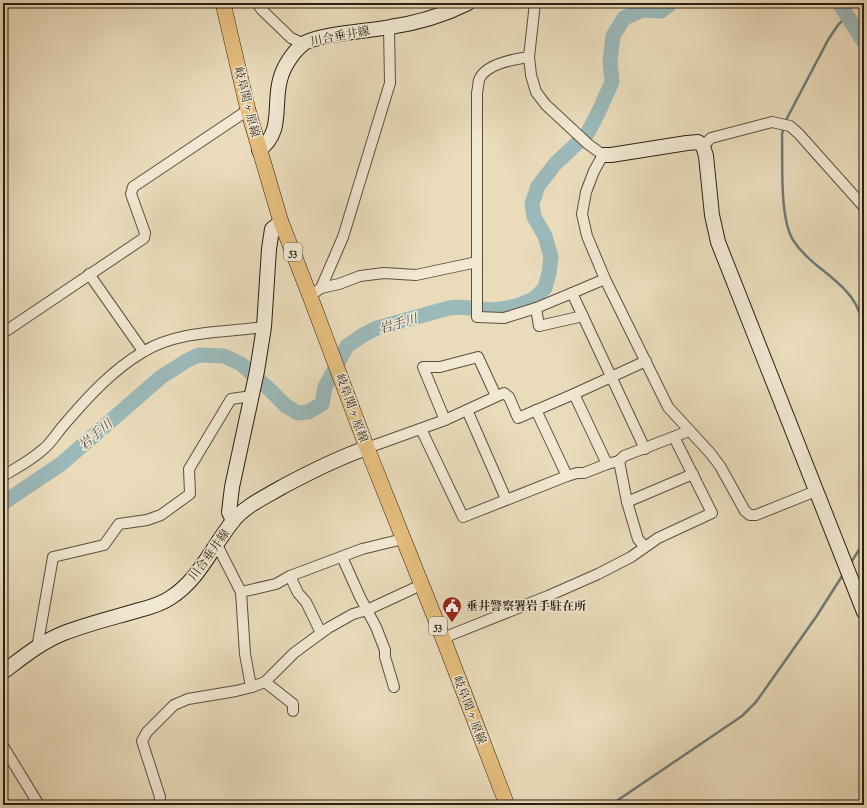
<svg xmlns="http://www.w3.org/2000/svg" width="867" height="808" font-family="'Sorts Mill Goudy','Noto Serif JP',serif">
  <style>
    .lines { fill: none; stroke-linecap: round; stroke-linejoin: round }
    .stream { stroke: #6f7b77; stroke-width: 2.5 }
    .river { stroke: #9bb9b9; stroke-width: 15 }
    .street-casing { stroke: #5c4e3e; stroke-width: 12 }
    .secondary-casing { stroke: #2c1f14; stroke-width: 16 }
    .primary-casing { stroke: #2c1f14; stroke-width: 16 }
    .street { stroke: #f1e8d3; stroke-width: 10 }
    .secondary { stroke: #f1e8d3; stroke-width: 14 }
    .primary { stroke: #e5be7e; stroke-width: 15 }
    .labels { text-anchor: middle; stroke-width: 3; stroke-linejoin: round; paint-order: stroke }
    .shield { fill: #f1e8d3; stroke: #675b4d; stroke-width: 1 }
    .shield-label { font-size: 11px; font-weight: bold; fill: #2c1f14 }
    .street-label { font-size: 12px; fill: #2c1f14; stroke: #f1e8d3 }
    .poi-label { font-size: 12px; font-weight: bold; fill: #2c1f14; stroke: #f1e8d3; text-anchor: start }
    .water-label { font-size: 13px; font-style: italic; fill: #4d4d46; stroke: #f1e8d3 }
  </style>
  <rect width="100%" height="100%" fill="#eadcbb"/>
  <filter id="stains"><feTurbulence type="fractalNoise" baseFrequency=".005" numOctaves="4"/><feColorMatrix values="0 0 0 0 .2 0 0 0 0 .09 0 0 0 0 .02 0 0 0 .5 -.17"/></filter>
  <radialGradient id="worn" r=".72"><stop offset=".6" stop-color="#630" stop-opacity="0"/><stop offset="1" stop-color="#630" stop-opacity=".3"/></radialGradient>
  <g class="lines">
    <g class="stream">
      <path d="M785 122 828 40 838 25 847 16"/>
      <path d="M784 127 782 134C783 162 779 216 793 240 806 261 830 273 846 291 855 300 859 311 864 323"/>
      <path d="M850 564 864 542"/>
      <path d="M609 805 618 800 742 716 756 702 816 617 844 573"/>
    </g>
    <g class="river">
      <path d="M839 3 864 42"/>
      <path d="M3 503 61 464 161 377 188 360 199 355 224 356 241 364 270 390 286 406 298 413 308 412 322 404 325 387 347 346 363 335 377 328 449 308 457 307 495 310 517 306 534 299 545 288 549 273 551 257 545 236 534 217 532 204 538 186 556 163 587 134 598 113 612 82 610 62 613 36 624 18 643 10 661 11 669 5 670 3"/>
    </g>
    <g class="street-casing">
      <g id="street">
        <path d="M257 3 262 10 291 38 304 44"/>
        <path d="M535 3 529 57 531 75 536 92 546 105 588 144 603 155 594 171 586 192 582 214 587 236 605 279 668 407 711 454 720 466 745 511 750 515H756L816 491"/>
        <path d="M529 57C514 59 485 64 479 80 478 84 478 89 477 93V317L504 318 536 308 572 293"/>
        <path d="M703 146 711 138 772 122 790 126 799 134 864 207"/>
        <path d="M89 274 143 351"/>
        <path d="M605 279 572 293 645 449"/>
        <path d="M321 288 339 284 360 276 384 273 416 275 477 262"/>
        <path d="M310 296 321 288 343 237 390 83 389 28"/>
        <path d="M536 308 539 326 583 316"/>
        <path d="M3 333 144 238 145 233 131 194 133 187 248 110"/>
        <path d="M574 394 607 464 619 461 624 456 689 431"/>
        <path d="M467 410 506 499"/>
        <path d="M445 420 423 367H440L478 357 496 396"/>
        <path d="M421 429 463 517 567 476 536 410"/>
        <path d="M367 448 445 420 504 393 509 397 518 418 574 394 646 361"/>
        <path d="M619 461 627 502 638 539 644 546"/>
        <path d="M3 476C16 468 30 461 41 451 50 445 56 434 63 426 86 399 112 370 143 352 179 330 223 333 264 327"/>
        <path d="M567 476 577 473H584L607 464"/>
        <path d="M627 502 693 474"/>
        <path d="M217 545 241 592 245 654 250 681 252 687"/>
        <path d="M342 557 360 597 376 627 385 650V657L394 687"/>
        <path d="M290 576 298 593 306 602 321 633"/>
        <path d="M241 592 276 584 290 576 362 549 403 539"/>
        <path d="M443 638 548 596 598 574 631 557 658 538 712 513 674 437"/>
        <path d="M37 648 53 557 104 545 119 524 147 520 161 515 190 494 189 469 231 399 252 396"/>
        <path d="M265 682 293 704V711"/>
        <path d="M3 746 39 805"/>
        <path d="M159 805 160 797 142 741 147 732 174 705 188 699 236 691 252 687 265 682 294 653 328 628 353 614 367 610 421 585"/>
      </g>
    </g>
    <g class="secondary-casing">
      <g id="secondary">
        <path d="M259 150C284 132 273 105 280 80 283 67 293 52 303 44 316 34 371 31 390 27 417 23 444 15 468 3"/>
        <path d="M603 155H611L687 143 698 142 703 146 706 156 712 215 718 242 864 612"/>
        <path d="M233 521 229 512 232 487 257 371 264 327 269 249 272 229 281 222"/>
        <path d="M3 672C22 658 41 642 64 633 87 624 112 618 136 611 147 608 160 605 170 598 199 580 212 547 233 521 245 506 265 497 282 487 310 472 337 458 367 448"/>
      </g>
    </g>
    <g class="primary-casing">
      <path id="primary" d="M223 3 248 110 281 222 310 296 367 448 443 638 507 805"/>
    </g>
    <use href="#street" class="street"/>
    <use href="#secondary" class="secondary"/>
    <use href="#primary" class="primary"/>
  </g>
  <defs>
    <g id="civic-pin" transform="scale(1)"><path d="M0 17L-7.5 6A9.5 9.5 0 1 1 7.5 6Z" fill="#8f2418" stroke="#f1e8d3"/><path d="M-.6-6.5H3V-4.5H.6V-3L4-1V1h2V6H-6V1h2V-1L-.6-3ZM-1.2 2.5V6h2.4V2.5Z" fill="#fff"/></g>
  </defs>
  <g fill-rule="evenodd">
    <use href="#civic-pin" x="452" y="606"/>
  </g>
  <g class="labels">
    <g class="shield">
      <rect x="284" y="243" width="18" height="18" rx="3"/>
      <rect x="429" y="617" width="18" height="18" rx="3"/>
    </g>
    <g class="shield-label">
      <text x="293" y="256">53</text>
      <text x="438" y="630">53</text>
    </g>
    <g class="street-label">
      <text transform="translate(340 36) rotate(-11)" y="4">川合垂井線</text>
      <text transform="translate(247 102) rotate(76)" y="4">岐阜関ヶ原線</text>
      <text transform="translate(352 408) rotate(70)" y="4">岐阜関ヶ原線</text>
      <text transform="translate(209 555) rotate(-54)" y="4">川合垂井線</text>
      <text transform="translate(470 710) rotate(69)" y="4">岐阜関ヶ原線</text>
    </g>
    <g class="poi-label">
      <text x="466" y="610">垂井警察署岩手駐在所</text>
    </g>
    <g class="water-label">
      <text transform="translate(398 323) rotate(-17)" y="5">岩手川</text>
      <text transform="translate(95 434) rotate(-41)" y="5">岩手川</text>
    </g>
  </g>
  <rect width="867" height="808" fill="none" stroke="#eadcbb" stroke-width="16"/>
  <rect x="4" y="4" width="859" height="800" fill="none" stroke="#2c1f14" stroke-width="2"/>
  <rect x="8" y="8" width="851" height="792" fill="none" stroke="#2c1f14"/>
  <rect width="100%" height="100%" filter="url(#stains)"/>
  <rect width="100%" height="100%" fill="url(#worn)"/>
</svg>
